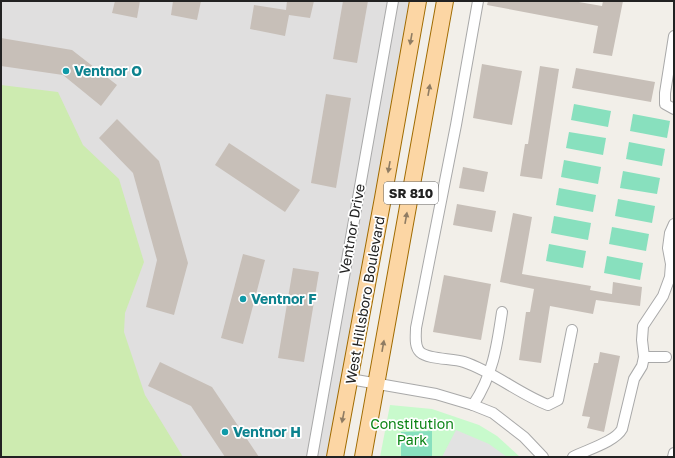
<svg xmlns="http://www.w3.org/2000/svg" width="675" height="458" font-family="'Golos Text',sans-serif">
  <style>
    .residential { fill: #e0dfdf }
    .grass { fill: #cdebb0 }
    .park { fill: #c8facc }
    .pitch { fill: #88e0be }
    .parking { fill: #e2e2e2 }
    .building { fill: #c7bfb8 }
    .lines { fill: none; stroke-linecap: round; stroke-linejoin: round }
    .minor-casing { stroke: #a9a9a9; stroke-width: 12 }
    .primary-casing { stroke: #a06b00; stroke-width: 18 }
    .minor { stroke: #fff; stroke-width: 10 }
    .primary { stroke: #fcd6a4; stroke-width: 16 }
    .oneway { fill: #8f7c63 }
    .culture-dot { fill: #0f9aa8; stroke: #fff; stroke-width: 1.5 }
    .labels { text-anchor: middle; stroke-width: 3.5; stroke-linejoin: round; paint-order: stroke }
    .shield { fill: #fff; stroke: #646464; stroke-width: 1 }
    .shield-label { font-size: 13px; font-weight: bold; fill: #222 }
    .culture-label { font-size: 14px; font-weight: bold; fill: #0d838f; stroke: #fff; text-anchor: start }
    .street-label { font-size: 14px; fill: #222; stroke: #fff }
    .park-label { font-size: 14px; fill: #0c8416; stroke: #fff }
  </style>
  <rect width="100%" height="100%" fill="#f2efe9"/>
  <path class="residential" d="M1 1H419L341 457H1Z"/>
  <path class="grass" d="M1 85 58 92 83 145 119 179 144 262 125 313 124 332 145 395 183 457H1Z"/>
  <path class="park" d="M390 405 432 409 479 425 497 436 520 457H380Z"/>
  <g class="pitch">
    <path d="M574 104 611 111 608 127 571 120Z"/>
    <path d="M633 114 670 121 667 138 630 131Z"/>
    <path d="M569 132 606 138 603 155 566 148Z"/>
    <path d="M629 142 665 149 662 166 626 159Z"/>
    <path d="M564 160 601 167 598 184 561 177Z"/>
    <path d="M623 171 660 178 657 194 620 188Z"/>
    <path d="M559 188 596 195 593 212 556 205Z"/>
    <path d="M618 199 655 206 652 223 615 216Z"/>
    <path d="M554 216 591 223 588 240 551 233Z"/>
    <path d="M612 227 649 234 646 251 609 244Z"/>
    <path d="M549 244 586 251 583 268 546 261Z"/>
    <path d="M607 256 643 263 640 280 604 273Z"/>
    <path d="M432 431V457H401V432Z"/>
  </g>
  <path class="parking" d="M456 430 489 444 507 457H442Z"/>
  <g class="building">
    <path d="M115 1H140L137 18 112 13Z"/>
    <path d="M173 1H201L197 20 171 15Z"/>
    <path d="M287 1H314L310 18 289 15 285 36 250 29 254 5 286 10Z"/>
    <path d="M343 1H368L357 63 333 59Z"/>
    <path d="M488 1H573L602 6 603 1H623L612 56 593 53 598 26 487 5Z"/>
    <path d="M1 38 72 50 117 85 101 106 63 75 1 66Z"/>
    <path d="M482 64 522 71 512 125 473 118Z"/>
    <path d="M540 66 559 69 542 179 520 176 525 144H528Z"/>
    <path d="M576 68 655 82 651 102 572 88Z"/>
    <path d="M326 94 351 98 336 188 311 183Z"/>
    <path d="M117 119 159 161 188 263 174 315 146 307 157 260 133 173 99 138Z"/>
    <path d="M229 143 300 190 285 212 215 165Z"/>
    <path d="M463 167 488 172 484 192 459 188Z"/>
    <path d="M457 204 496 211 492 232 453 225Z"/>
    <path d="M513 213 532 217 522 274 591 286 590 290 612 294 613 282 642 287 640 306 596 300 593 314 550 306 541 363 519 360 526 312H530L534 289 500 282Z"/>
    <path d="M243 254 265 260 243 344 221 338Z"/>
    <path d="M293 268 319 272 304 362 278 358Z"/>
    <path d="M444 275 491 284 481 340 433 332Z"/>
    <path d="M600 352 620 356 604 432 587 428 590 417 582 416 594 363H598Z"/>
    <path d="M160 362 212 387 259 457H225L191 406 148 386Z"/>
  </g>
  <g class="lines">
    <g class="minor-casing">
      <g id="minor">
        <path d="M478 1 456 125 416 328C416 336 414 346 420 352 429 360 452 358 464 362 494 372 519 394 548 405L558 400 572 330"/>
        <path d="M674 36 665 93V104L674 109"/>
        <path d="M644 357H666"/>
        <path d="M350 379 436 394 473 405 493 413 524 437 543 457"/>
        <path d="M473 405C493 375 497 346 502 312"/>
        <path d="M312 457 393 1"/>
        <path d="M573 457C586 450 615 442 622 429L634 379 642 366 644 357 642 340 643 326 663 296 670 277 671 264 668 248 670 233 674 224"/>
        <path d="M673 457 674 453"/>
      </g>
    </g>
    <g class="primary-casing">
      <g id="primary">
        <path d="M335 457 383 198 418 1"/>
        <path d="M363 457 445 1"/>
      </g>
    </g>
    <use href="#minor" class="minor"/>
    <use href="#primary" class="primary"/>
  </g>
  <defs><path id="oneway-solid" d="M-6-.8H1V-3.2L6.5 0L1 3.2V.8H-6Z"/></defs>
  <g class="oneway">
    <use href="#oneway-solid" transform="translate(411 39) rotate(100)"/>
    <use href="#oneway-solid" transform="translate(429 90) rotate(-80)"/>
    <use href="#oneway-solid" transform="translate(389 167) rotate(100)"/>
    <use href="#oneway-solid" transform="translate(406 218) rotate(-80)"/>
    <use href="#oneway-solid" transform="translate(383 346) rotate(-80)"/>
    <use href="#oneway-solid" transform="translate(343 417) rotate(101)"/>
  </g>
  <g class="culture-dot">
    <circle cx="66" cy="71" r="4"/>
    <circle cx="243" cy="299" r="4"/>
    <circle cx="225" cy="432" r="4"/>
  </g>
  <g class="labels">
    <rect class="shield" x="384" y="182" width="54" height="22" rx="3"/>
    <g class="shield-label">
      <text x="411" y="198">SR 810</text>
    </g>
    <g class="culture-label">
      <text x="74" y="76">Ventnor O</text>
      <text x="251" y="304">Ventnor F</text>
      <text x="233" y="437">Ventnor H</text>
    </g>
    <g class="street-label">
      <text transform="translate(352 229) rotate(-80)" y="5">Ventnor Drive</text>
      <text transform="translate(365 300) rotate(-80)" y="5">West Hillsboro Boulevard</text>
    </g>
    <g class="park-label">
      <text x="412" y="429">Constitution<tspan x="412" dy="16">Park</tspan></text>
    </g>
  </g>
  <rect width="675" height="458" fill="none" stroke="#222222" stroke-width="4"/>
</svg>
